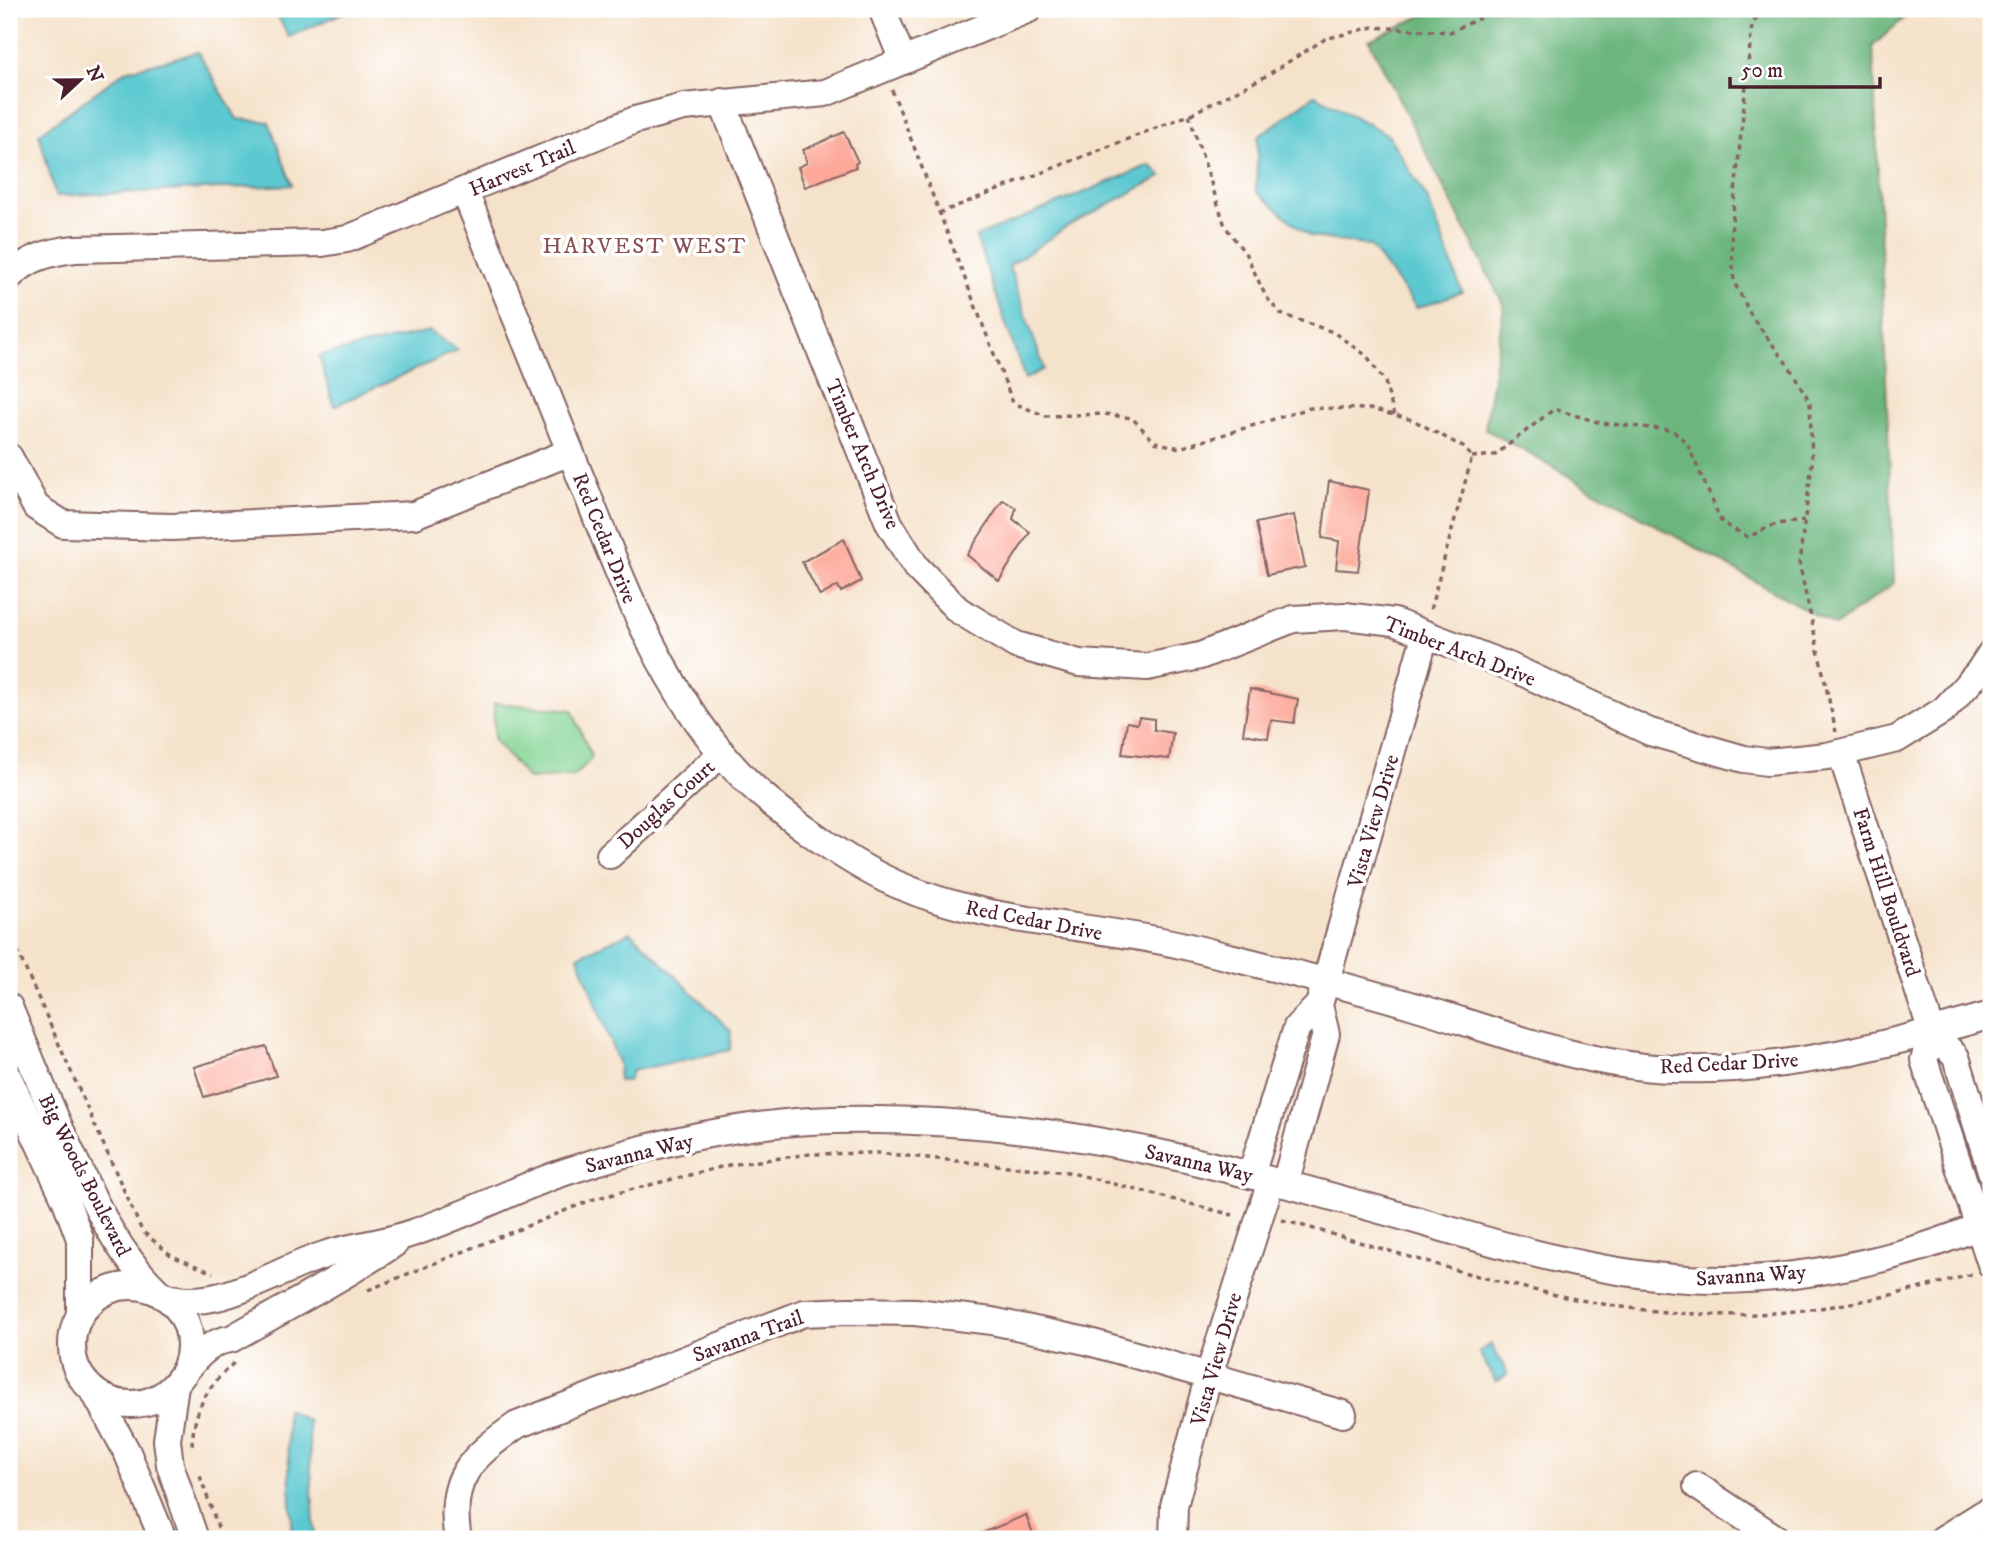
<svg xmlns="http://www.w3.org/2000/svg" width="2000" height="1548" font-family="'IM FELL DW Pica',serif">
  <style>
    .green { fill: #85d594; stroke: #687a60; stroke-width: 2 }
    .forest { fill: #6cb67e; stroke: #5b6a54; stroke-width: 2 }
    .water { fill: #5cc9d0; stroke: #53747e; stroke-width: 2 }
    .building { fill: #fda899 }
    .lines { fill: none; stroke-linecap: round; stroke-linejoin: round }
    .minor-casing { stroke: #866363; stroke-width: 30 }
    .path { stroke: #866363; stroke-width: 3.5; stroke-dasharray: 5 5; stroke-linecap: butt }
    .minor { stroke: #fff; stroke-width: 26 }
    .labels { text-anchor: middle; stroke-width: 7; stroke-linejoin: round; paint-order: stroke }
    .street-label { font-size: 21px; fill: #4a1f2b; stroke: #fff }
    .neighbourhood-label { font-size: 23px; letter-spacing: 2px; fill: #894f52; stroke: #fff }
  </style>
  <rect width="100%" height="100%" fill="#fff"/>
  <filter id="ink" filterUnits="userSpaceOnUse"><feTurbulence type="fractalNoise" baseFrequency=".0143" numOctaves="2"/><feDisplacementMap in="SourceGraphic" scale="14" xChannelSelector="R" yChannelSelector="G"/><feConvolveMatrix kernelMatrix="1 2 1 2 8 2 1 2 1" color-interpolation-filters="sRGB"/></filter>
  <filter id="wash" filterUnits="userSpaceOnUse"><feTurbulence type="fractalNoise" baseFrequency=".00686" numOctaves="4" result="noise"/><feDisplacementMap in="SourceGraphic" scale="28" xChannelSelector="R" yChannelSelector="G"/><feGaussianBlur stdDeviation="1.57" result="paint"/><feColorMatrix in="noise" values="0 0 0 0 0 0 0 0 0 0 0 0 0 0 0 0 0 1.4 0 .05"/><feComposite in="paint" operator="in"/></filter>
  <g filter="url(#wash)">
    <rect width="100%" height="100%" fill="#f5e2ca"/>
    <path class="green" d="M494 703 572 710 592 758 574 776 528 779 494 740Z"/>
    <path class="forest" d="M1437 9H1914L1873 46 1894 583 1835 626 1485 429 1504 306 1369 40Z"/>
    <g class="water">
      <path d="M274 9H351L289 37Z"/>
      <path d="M198 52 237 119 269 122 292 185 56 196 39 134 125 71Z"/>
      <path d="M1315 95 1388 135 1428 200 1462 292 1417 308 1370 246 1309 236 1256 191 1258 137Z"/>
      <path d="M1150 165 1162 176 1066 227 1009 266 1044 369 1025 379 976 237Z"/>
      <path d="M429 331 458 350 334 406 319 356Z"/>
      <path d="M631 932 731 1031 730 1050 632 1071 628 1081H618L619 1065 578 956Z"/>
      <path d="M1491 1344 1508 1374 1496 1382 1479 1352Z"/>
      <path d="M286 1409 308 1421 315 1539H293Z"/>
    </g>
    <g id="blocks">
      <g class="building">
        <path d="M844 132 858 162 855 164 856 167 805 187 798 167 807 163 803 150Z"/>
        <path d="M1329 481 1369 490 1358 571 1336 569 1339 541 1322 538Z"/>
        <path d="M1003 500 1016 508 1013 519 1030 532 999 581 967 555Z"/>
        <path d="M1294 515 1305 567 1267 575 1256 523Z"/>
        <path d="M844 539 861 581 841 592 838 586 820 596 802 562Z"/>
        <path d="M1250 689 1298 699 1294 723 1271 720 1268 738 1243 734Z"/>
        <path d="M1139 717 1154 719V730L1173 733 1169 759 1122 754 1127 722 1137 724Z"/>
        <path d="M266 1046 276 1076 204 1097 194 1067Z"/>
        <path d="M1026 1515 1035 1539H968Z"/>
      </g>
    </g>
  </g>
  <g filter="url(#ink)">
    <use href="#blocks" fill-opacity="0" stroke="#866363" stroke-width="2"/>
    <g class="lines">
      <g class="minor-casing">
        <g id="minor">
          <path d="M882 9 903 61"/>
          <path d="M722 102 889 523 916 567 958 610 1016 645 1079 663 1147 667 1200 656 1293 619 1345 616 1394 622 1511 667 1650 732 1744 759 1767 762 1827 756 1897 739 1944 710 1978 673 1991 653"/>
          <path d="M465 192C504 287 542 381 580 476 622 580 655 676 730 763 765 804 846 862 896 884 988 925 1088 923 1185 946 1261 965 1338 983 1414 1006 1497 1031 1584 1066 1672 1069 1781 1073 1887 1045 1991 1015"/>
          <path d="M9 277C28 258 49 252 75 249L322 243 347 239 635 120 684 107 825 93 1029 9"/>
          <path d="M9 457 36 507 63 524 172 527 414 515 570 452"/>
          <path d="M1841 753 1932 1032"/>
          <path d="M610 855 722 753"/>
          <path d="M9 1007C30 1059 51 1111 75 1161 98 1210 119 1255 158 1292"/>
          <path d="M9 1079 66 1201 80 1239V1314"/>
          <path d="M1991 1171 1956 1057 1932 1032 1924 1060 1991 1264"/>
          <path d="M1251 1175 1297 1027 1319 1005"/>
          <path d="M1285 1184 1326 1034 1319 1005 1425 636"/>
          <circle cx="131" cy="1345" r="59"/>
          <path d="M163 1296C219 1313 271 1272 324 1255 351 1246 379 1244 406 1235 461 1218 511 1190 565 1172 648 1144 745 1122 834 1120 963 1117 1093 1135 1218 1167 1285 1183 1352 1202 1419 1221 1507 1247 1594 1273 1687 1279 1784 1285 1902 1261 1991 1221"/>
          <path d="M184 1373C195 1358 212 1340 231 1339 286 1307 342 1279 395 1243"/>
          <path d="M175 1385 167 1440 170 1465 195 1539"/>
          <path d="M95 1393 127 1452 163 1539"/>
          <path d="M1697 1486 1777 1539"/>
          <path d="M458 1539C447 1479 470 1458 517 1425L804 1313 848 1311 915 1312 992 1321 1086 1341 1343 1414"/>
          <path d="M1173 1539 1174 1506 1208 1378 1271 1181"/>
          <path d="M1943 1539 1991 1509"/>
        </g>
      </g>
      <g class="path">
        <path d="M1748 9 1758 16"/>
        <path d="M1762 9 1752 25 1731 233 1734 282 1752 317 1790 368 1810 402 1812 464 1799 563 1836 732"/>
        <path d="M892 90 1013 403 1046 416 1105 414 1132 418 1155 442 1180 448 1310 408 1370 409 1413 420 1463 447 1472 457 1429 614"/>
        <path d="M1189 115 1225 226 1247 256 1266 297 1281 314 1333 332 1367 356 1385 382 1394 415"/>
        <path d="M939 213 1189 115 1264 77 1325 39 1373 27 1450 32 1499 9"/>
        <path d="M1472 457 1495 455 1554 409 1601 423 1672 430 1687 443 1722 523 1748 537 1776 524 1804 521"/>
        <path d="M9 932 142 1231 172 1256 213 1273"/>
        <path d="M1282 1220C1414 1256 1557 1308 1695 1314 1788 1319 1884 1300 1972 1274"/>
        <path d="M368 1290 594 1199 729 1165 810 1154 879 1153 1068 1172 1233 1215"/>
        <path d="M192 1445C194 1408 208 1385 235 1362"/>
        <path d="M200 1476 222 1539"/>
      </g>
      <use href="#minor" class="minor"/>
    </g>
  </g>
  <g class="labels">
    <g class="street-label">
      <text transform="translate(522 168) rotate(-23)" y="7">Harvest Trail</text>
      <text transform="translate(863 454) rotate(67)" y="7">Timber Arch Drive</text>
      <text transform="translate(605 538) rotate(68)" y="7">Red Cedar Drive</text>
      <text transform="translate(1460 651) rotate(21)" y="7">Timber Arch Drive</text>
      <text transform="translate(666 804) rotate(-42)" y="7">Douglas Court</text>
      <text transform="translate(1373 821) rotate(-74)" y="7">Vista View Drive</text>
      <text transform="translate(1887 892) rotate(72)" y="7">Farm Hill Bouldvard</text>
      <text transform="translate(1034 920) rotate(11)" y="7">Red Cedar Drive</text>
      <text transform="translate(1729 1063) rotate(-3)" y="7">Red Cedar Drive</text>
      <text transform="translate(639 1153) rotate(-14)" y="7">Savanna Way</text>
      <text transform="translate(1199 1163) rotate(13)" y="7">Savanna Way</text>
      <text transform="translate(85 1175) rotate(63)" y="7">Big Woods Boulevard</text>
      <text transform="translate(1751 1275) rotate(-4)" y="7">Savanna Way</text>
      <text transform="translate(748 1336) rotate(-20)" y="7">Savanna Trail</text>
      <text transform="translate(1216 1359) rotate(-74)" y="7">Vista View Drive</text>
    </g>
    <g class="neighbourhood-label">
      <text x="645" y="253">HARVEST WEST</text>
    </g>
  </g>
  <rect width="2000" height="1548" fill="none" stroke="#fff" stroke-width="35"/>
  <g transform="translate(80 80) rotate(68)" stroke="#ffffff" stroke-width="5" paint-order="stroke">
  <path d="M0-5L12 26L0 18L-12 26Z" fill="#4a1f2b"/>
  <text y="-10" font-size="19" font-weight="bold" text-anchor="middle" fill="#4a1f2b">N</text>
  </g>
  <path d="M1730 77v10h150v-10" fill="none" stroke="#4a1f2b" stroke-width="3.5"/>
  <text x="1741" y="77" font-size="21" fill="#4a1f2b" stroke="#ffffff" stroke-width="5" paint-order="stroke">50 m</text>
</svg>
